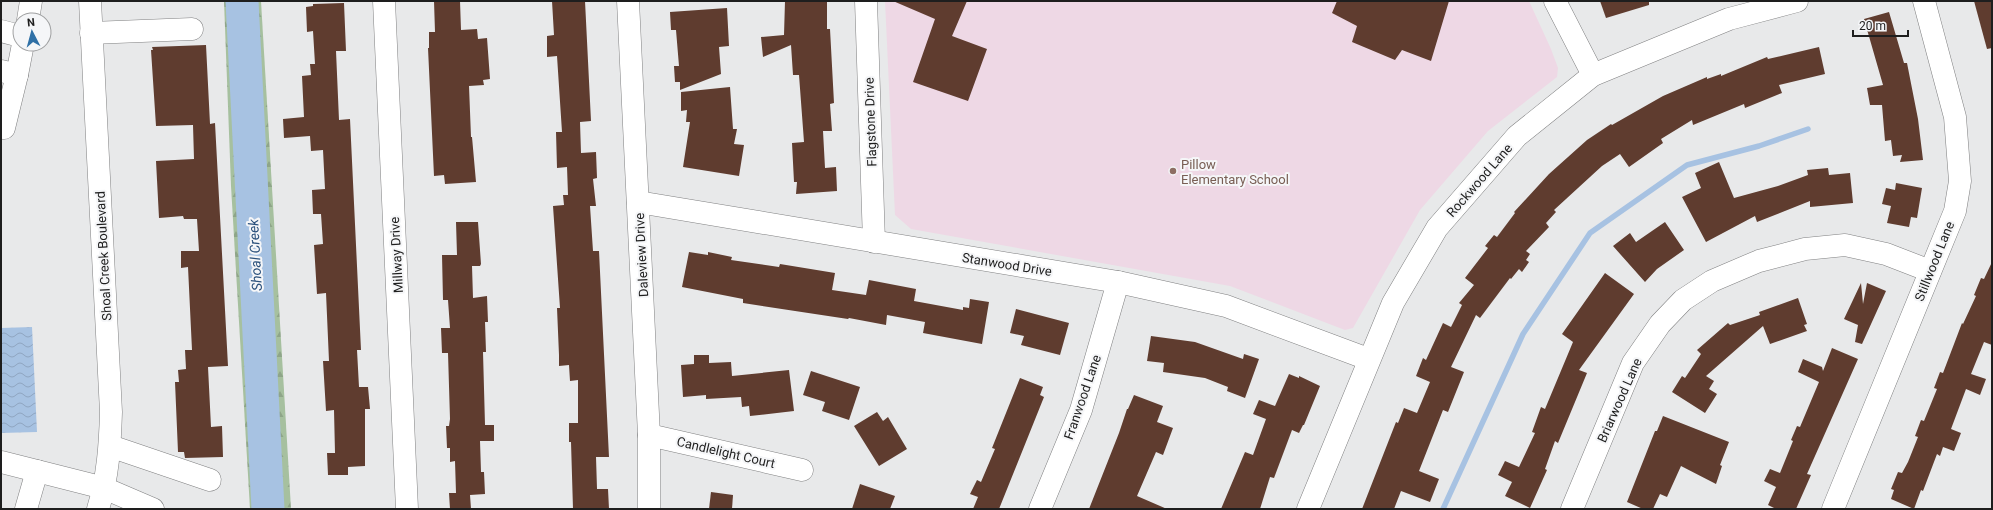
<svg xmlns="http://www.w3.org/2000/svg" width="1993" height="510" font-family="Roboto,sans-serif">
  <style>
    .education { fill: #eed8e5 }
    .forest { fill: url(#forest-firs) }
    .water { fill: url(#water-waves) }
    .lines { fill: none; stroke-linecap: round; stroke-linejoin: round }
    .stream { stroke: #a7c2e2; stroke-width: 5.5 }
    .river { stroke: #a7c2e2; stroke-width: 33 }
    .building { fill: #5f3c2f }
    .minor-casing { stroke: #808182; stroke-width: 23 }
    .minor { stroke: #fff; stroke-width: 22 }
    .education-dot { fill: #8d6e63; stroke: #f5f6f8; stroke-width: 1.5 }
    .labels { text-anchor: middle; stroke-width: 4; stroke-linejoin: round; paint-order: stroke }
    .street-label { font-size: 13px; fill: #1e1e1e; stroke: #f5f6f8 }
    .education-label { font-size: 13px; fill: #785e54; stroke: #f5f6f8; text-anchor: start }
    .water-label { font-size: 14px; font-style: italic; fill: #2b517c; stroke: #f5f6f8 }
  </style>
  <defs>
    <pattern id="forest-firs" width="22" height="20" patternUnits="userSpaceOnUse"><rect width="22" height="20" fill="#a6c09f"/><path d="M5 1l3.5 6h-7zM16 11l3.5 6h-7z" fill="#8ea588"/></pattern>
    <pattern id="water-waves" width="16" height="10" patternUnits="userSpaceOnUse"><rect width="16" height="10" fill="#a7c2e2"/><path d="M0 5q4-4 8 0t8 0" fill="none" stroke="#8fa6c1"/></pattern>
  </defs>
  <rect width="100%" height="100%" fill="#e8e9ea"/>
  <path class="education" d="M885 1H1529L1551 49 1558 68 1557 77 1488 131 1420 210 1353 328 1345 330 1230 286 911 229 895 215Z"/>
  <path class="forest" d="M224 1H261L291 509H250L231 186Z"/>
  <path class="water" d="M32 327 37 432 1 433V328Z"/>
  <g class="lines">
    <path class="stream" d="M1443 509 1523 334 1590 233 1687 165 1759 146 1808 129"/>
    <path class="river" d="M242 1 268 509"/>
  </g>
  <g class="building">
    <path d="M434 1H460L461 30 477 29 478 39 487 38 490 79 483 80 484 85 469 86 471 137H472L476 182 445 184 444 175 434 176 428 48H429V32H435Z"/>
    <path d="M552 1H585L591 121 580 122 581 153 596 152 597 178 593 179 596 206H590L593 251H599L609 457H596L597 489H608L609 509H573L571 442H569V423H578V380L570 381 569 365 559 366V355L557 308H560L553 206 564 205 563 195H568L567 167 557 168 556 132H562L557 56 547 57V36L554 35Z"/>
    <path d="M785 1H827V29H830L834 103 830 104 832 131H823L825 168 836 167 837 191 796 194 797 182H794L792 143 804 142 799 75H793L791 45 763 57 761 37 784 35Z"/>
    <path d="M893 1H967L952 36 987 49 968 101 913 82 935 19Z"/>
    <path d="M1337 1H1449L1431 61 1402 50 1395 60 1352 42 1357 26 1332 13Z"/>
    <path d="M1600 1H1649V5L1606 18Z"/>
    <path d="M1974 1H1992V48L1987 49Z"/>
    <path d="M344 3 346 51H336L339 120 350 119 361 350H357L359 387H368L370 409H365V466L348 467V475H328L327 453H335L334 410 326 411 323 361H329L326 293 317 294 314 245 323 244 321 214H313L312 190 325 189 323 150 311 151 310 136 284 138 283 119 304 117 302 76 311 75 310 64H315L313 31 307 32 306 7 313 6V4Z"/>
    <path d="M727 8 729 46 719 47 721 74 680 90V82H675L674 66H679L676 30H671L670 12Z"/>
    <path d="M1889 12 1904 63H1907L1918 119 1923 160 1900 162 1902 155 1893 156 1891 140 1885 141 1882 105H1870L1867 88 1883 85 1864 19Z"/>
    <path d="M206 45 210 124 215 123 228 366 208 367 211 427 222 426 223 457 185 458 184 452H178L175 382H179L178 370 186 369 185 350H192L188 267 181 268V251H199L197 219H184L183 216 159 218 156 161 194 159 193 125 156 126 151 50H153L152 47Z"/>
    <path d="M1819 47 1825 74 1779 85 1782 93 1745 108 1744 104 1693 125 1692 120 1661 139 1663 143 1629 167 1620 154 1602 166 1554 210 1556 212 1546 223 1549 227 1526 251 1530 254 1526 260 1529 262 1522 272 1519 269 1511 279 1510 278 1480 318 1476 315 1451 367 1464 372 1448 412 1443 410 1419 471 1439 479 1430 502 1401 491 1394 509H1362L1396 422 1398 423 1404 408 1417 413 1430 382 1416 376 1423 358 1426 360 1443 323 1451 327 1462 305 1459 303 1474 285 1465 278 1488 248 1485 246 1494 235 1497 237 1515 213 1514 212 1549 174 1587 140 1611 124 1612 125 1663 96 1707 77V79L1721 74V76L1767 57 1768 59Z"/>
    <path d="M730 87 733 129H737L734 144 744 145 739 176 683 167 690 122H686L687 110 681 111V92Z"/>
    <path d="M1719 162 1734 198 1778 186 1808 175 1807 170 1828 168 1829 175 1850 173 1853 203 1810 207V201L1757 222 1755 216 1706 242 1682 197 1701 188 1695 173Z"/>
    <path d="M1896 183 1922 188 1917 218 1911 217 1909 227 1887 223 1891 206 1882 204 1886 188 1895 190Z"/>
    <path d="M456 222H478L481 264 480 266H472L473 298 487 296 488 322H485L486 352H483L485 425H494V441H480L481 472H484L485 494 470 495 471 509H450L449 493H456L455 461 450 462V448H447L446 426H449L450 419 448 353H442L441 328H450L448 300H443L442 255H457Z"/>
    <path d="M1665 222 1684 250 1657 269 1645 282 1613 246 1630 233 1636 242Z"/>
    <path d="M689 252 708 255V252L732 257 731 260 779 267 780 264 835 273 832 290 866 295 869 280 916 289 914 301 963 310V307L969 308 970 299 989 302 982 344 923 333 925 322 887 315 886 325 849 318 848 319 743 303V299L682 287Z"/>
    <path d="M1992 262V345L1984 342 1971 374 1986 379 1980 395 1966 389 1951 429 1961 433 1954 451 1943 447 1940 456 1937 454 1923 491 1921 490 1914 509 1891 499 1894 490 1891 489 1898 472 1902 473 1908 462 1918 437 1915 436 1921 420 1924 421 1937 389 1934 388 1940 372 1943 373 1962 323 1963 324 1976 296 1974 295 1981 278 1984 279Z"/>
    <path d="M1605 273 1634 294 1579 370 1587 373 1558 443 1555 441 1545 469 1547 470 1530 508 1505 496 1512 482 1498 475 1505 461 1519 467 1535 433 1532 432 1541 407 1545 409 1573 342 1562 334Z"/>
    <path d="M1861 283 1863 304 1867 283 1886 291 1862 344 1855 342 1858 325 1844 319Z"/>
    <path d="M1798 298 1807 324 1804 325 1807 331 1770 344 1763 326 1706 376 1714 381 1709 389 1717 394 1705 413 1672 392 1682 376 1685 378 1701 354 1697 350 1728 323 1730 325 1760 315 1759 312Z"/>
    <path d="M1016 309 1069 323 1060 355 1021 345 1024 336 1010 333Z"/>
    <path d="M1151 336 1195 342 1243 359 1244 354 1259 359 1245 398 1227 391 1228 387 1205 378 1163 372 1164 363 1147 361Z"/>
    <path d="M1832 348 1858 359 1807 474 1811 475 1796 509H1776L1768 505 1776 487 1764 481 1770 469 1780 473 1793 441 1791 440 1797 426 1800 427 1819 382 1798 372 1803 359 1822 367 1823 371Z"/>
    <path d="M694 355H709V363L731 362 732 376 789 370 794 411 750 416 749 406 742 407 741 397 706 399V395L683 397 681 365 694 364Z"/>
    <path d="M811 371 860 387 849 420 822 411 825 402 803 395Z"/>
    <path d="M1289 374 1299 378V376L1320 386 1304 425H1303L1299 433 1292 430 1274 478 1270 477 1260 509H1221L1245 452 1253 455 1266 419 1253 414 1259 400 1275 406Z"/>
    <path d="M1020 378 1043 387 1040 395 1044 397 999 509H973L978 497 970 494 977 480 981 482 995 449 992 448Z"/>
    <path d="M1134 395 1163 406 1157 422 1173 428 1163 455 1156 452 1137 496 1167 509H1089L1119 433 1127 409H1128Z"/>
    <path d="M877 412 883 421 888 417 907 449 879 466 854 426Z"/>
    <path d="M1663 416 1729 442 1720 465 1722 466 1716 484 1681 466 1667 497 1660 494 1653 509H1643L1627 502 1655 431H1657Z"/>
    <path d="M860 484 895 496 890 509H852Z"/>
    <path d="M711 492 733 495 732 509H709Z"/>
  </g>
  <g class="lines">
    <g class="minor-casing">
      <g id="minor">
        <path d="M90 1 111 412C110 445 108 477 98 509"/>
        <path d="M384 1 407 509"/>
        <path d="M628 1 649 435V509"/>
        <path d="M866 1 874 242"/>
        <path d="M1555 1 1593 75"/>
        <path d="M28 20 31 1"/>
        <path d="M1 31 20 36"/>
        <path d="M91 33 192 29"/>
        <path d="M1 71 17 75 4 128 1 127"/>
        <path d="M17 75 23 44"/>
        <path d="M638 202 1118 282 1226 306 1368 359"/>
        <path d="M649 435 802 470"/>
        <path d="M110 446 210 480"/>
        <path d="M1 462 104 488 153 509"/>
        <path d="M26 509 37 471"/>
        <path d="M1040 509 1081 410 1118 282"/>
        <path d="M1308 509 1393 303 1437 228 1517 136 1593 75 1729 19 1797 1"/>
        <path d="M1572 509 1633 363 1660 324 1683 300 1712 281 1759 261 1805 249 1845 245 1886 254 1930 271"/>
        <path d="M1833 509 1955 211 1960 181 1955 117 1924 1"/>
      </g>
    </g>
    <use href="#minor" class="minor"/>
  </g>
  <circle class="education-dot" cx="1173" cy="171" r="4"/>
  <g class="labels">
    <g class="street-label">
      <text transform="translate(870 122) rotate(-92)" y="5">Flagstone Drive</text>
      <text transform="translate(1479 180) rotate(-49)" y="5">Rockwood Lane</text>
      <text transform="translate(396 255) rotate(-93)" y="5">Millway Drive</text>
      <text transform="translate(641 255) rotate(-93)" y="5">Daleview Drive</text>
      <text transform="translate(103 256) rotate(-93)" y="5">Shoal Creek Boulevard</text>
      <text transform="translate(1934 261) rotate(-68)" y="5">Stillwood Lane</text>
      <text transform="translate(1007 264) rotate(9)" y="5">Stanwood Drive</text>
      <text transform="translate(1082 397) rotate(-71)" y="5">Franwood Lane</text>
      <text transform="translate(1619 400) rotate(-66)" y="5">Briarwood Lane</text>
      <text transform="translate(726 452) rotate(13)" y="5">Candlelight Court</text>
    </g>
    <g class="education-label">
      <text x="1181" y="169">Pillow<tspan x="1181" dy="15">Elementary School</tspan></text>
    </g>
    <g class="water-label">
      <text transform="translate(255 255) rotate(-93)" y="5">Shoal Creek</text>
    </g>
  </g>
  <rect width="1993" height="510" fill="none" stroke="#1e1e1e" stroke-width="4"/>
  <g transform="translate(32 32) rotate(354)"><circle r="19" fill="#f5f6f8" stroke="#9fa0a1"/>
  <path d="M0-3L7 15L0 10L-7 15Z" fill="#2f70a6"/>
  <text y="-6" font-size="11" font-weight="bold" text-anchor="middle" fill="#1e1e1e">N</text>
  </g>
  <path d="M1853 30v6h55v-6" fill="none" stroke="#1e1e1e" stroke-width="2"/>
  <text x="1859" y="30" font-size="12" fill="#1e1e1e" stroke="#f5f6f8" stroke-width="3" paint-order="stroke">20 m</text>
</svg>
